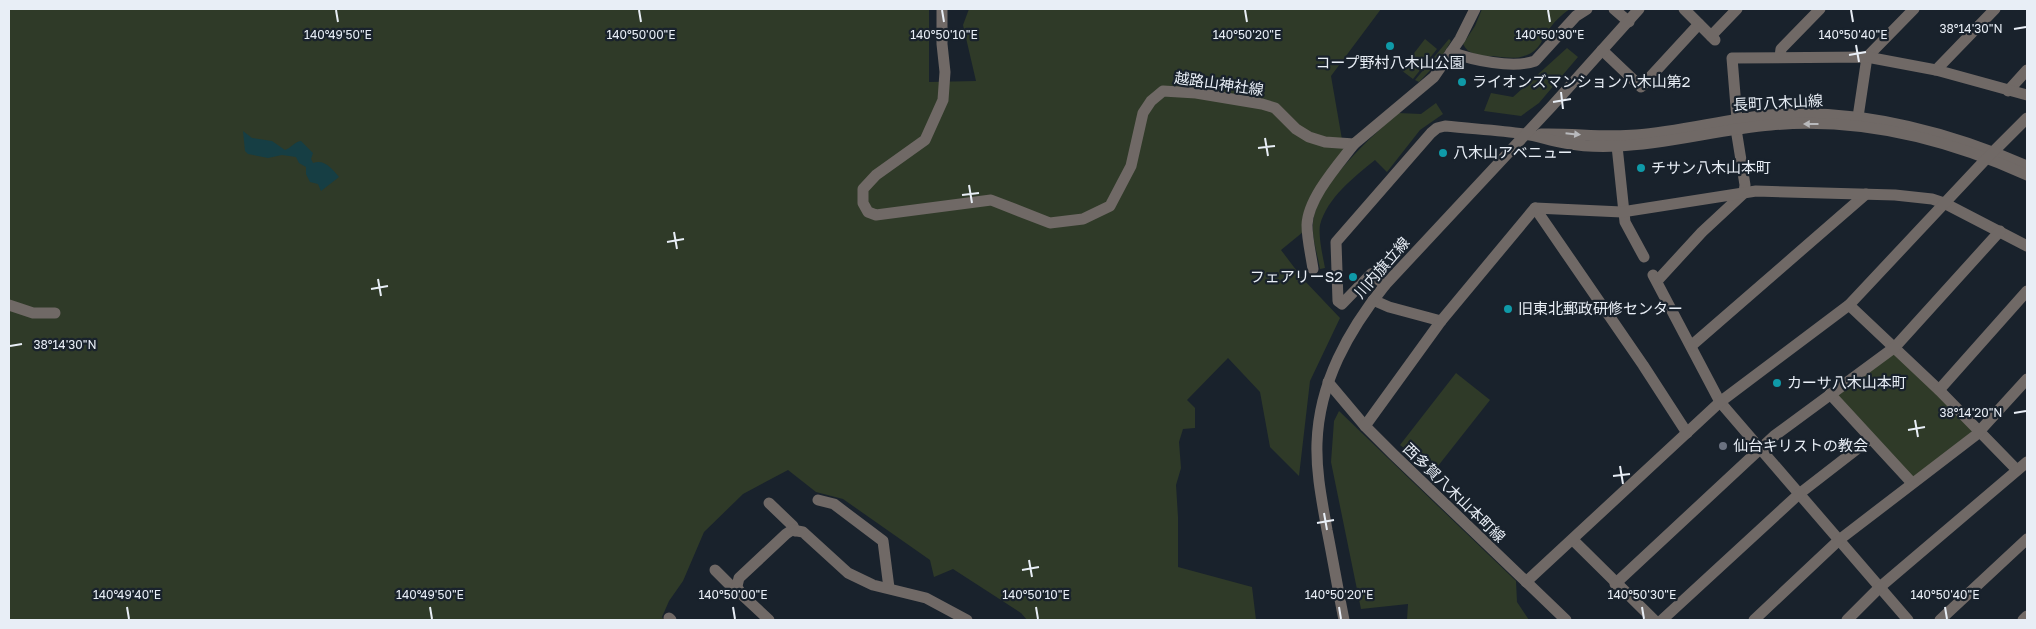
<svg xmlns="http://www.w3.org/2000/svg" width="2036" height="629" font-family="'Golos Text','Noto Sans JP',sans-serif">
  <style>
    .green { fill: #2f3a28 }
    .water { fill: #163e44 }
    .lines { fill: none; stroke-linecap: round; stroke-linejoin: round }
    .minor { stroke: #706966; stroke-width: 11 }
    .oneway { fill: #b8b9bc }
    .ticks { fill: none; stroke: #e8eef6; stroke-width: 2 }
    .culture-dot { fill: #0f9aa8; stroke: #19222c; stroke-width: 2 }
    .worship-dot { fill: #6b7280; stroke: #19222c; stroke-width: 2 }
    .labels { text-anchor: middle; stroke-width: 4.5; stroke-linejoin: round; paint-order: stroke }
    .poi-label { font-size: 15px; fill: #e8eef6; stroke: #19222c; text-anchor: start }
    .street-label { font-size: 15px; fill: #e8eef6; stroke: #19222c }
    .ticks-label { font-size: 12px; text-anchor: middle; fill: #e8eef6; stroke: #19222c; stroke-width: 4.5; stroke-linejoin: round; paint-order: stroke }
  </style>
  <rect width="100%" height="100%" fill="#19222c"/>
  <g class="green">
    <path d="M9 9H929V82L976 81 963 25 969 9H1381L1331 76 1344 151 1303 232 1281 250 1303 279 1340 318 1310 381 1299 476 1270 447 1260 392 1228 358 1187 400 1195 408V428L1183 429 1179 442 1181 468 1176 485 1178 517V567L1252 587 1256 620H1027L1021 613 953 569 934 577 930 560 843 499 816 492 788 470 743 494 704 532 683 581 669 601 662 617 664 620H9Z"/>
    <path d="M1482 9H1570C1561 15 1553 23 1548 31 1541 42 1538 52 1524 56 1514 60 1499 56 1489 56 1477 55 1469 55 1463 44L1475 26Z"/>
    <path d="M1425 39 1437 49 1413 79 1401 70Z"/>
    <path d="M1449 39 1451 41 1439 61 1419 82 1415 80Z"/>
    <path d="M1567 48 1578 57 1539 103 1521 116 1484 111 1491 93 1513 97Z"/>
    <path d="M1436 103 1443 114 1420 130 1387 172 1375 160C1354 177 1327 198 1320 225 1318 236 1323 257 1325 268L1320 269C1317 252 1310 233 1314 216 1322 181 1372 136 1398 113L1421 114Z"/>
    <path d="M1895 350 1976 432 1912 480 1834 395Z"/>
    <path d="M1456 373 1490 400 1434 471 1400 445Z"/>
    <path d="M1339 411 1516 581 1517 602 1529 620H1407L1408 604 1361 609 1331 462 1334 421Z"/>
  </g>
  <path class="water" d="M243 131 252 138 272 141 285 150C291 148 294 142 301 141L313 153 311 159 313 163C325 159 332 169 339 177L321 191 318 184 310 182 306 174V167L299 163 296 157 282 155 268 158 248 154 245 151Z"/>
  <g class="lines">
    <g class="minor">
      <path d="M942 9V44L945 72 943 100 925 140 876 175 863 189V203L868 212 876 215 991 200 1050 223 1083 219 1110 206 1131 166 1143 113 1151 101 1163 91 1196 93 1262 104 1275 108 1296 129 1309 137 1325 142 1354 144 1434 77 1460 39 1475 9"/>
      <path d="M1614 9 1629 22"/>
      <path d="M1684 9 1715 40"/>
      <path d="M1711 36 1737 9"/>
      <path d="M1602 50 1641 87 1699 24"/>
      <path d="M1451 52C1472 60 1513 69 1535 61L1576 16 1587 9"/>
      <path d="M1780 57 1781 49 1820 9"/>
      <path d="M1936 70 1995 9"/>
      <path d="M2008 91 2027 70"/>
      <path d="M1858 117 1867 57 1914 9"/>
      <path d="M1737 119 1732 58 1867 57 1936 70 2027 95"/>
      <path d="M1541 134C1573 133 1604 138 1636 135 1681 132 1725 119 1770 115 1860 108 1946 131 2027 166"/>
      <path d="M1617 146 1625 222 1644 257"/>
      <path d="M1535 208 1643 365 1687 433"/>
      <path d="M1313 269C1311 255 1307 239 1307 225 1308 198 1338 165 1354 144"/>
      <path d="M1653 275 1720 402 1908 620"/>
      <path d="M1657 281 1702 232 1744 193 1745 185 1736 129"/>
      <path d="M1385 285 1371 274 1342 304 1338 301 1336 242 1431 133 1437 128 1445 126C1472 129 1498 130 1524 134 1538 136 1551 141 1565 143 1581 146 1601 147 1618 146 1669 144 1720 129 1771 125 1859 117 1947 139 2027 175"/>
      <path d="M1373 300 1389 307 1441 321"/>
      <path d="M9 305 33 313H55"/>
      <path d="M1849 305 1939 390 2017 470"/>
      <path d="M1691 346 1866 194"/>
      <path d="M1328 382 1365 426 1393 454 1566 620"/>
      <path d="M1939 390 2027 291"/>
      <path d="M1830 394 1912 483"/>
      <path d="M1365 426 1441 321 1535 208 1622 212 1756 191 1895 195 1932 199 1944 203 2027 246"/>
      <path d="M818 500 834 504 883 541 889 588"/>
      <path d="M769 503 793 526 795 531"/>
      <path d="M1573 540 1654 620"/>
      <path d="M715 570 734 589 739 590"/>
      <path d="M1526 582 1720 402 1849 305 1986 159 2027 118"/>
      <path d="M1615 584 1774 436 1895 347 2000 231"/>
      <path d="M669 618 671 620"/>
      <path d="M769 620 739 592 737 586 739 578 786 534 792 530 803 532 848 573 873 585 926 598 967 620"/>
      <path d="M1344 620C1338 590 1333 560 1327 530 1322 501 1316 473 1317 443 1319 383 1348 331 1385 285L1552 106 1639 9"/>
      <path d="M1662 620 1799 494 1870 439"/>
      <path d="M1754 620 1839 540 1976 435 2027 379"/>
      <path d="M1847 620 1880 587 2027 462"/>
      <path d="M1940 620 2027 539"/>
      <path d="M2023 620 2027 616"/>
    </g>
  </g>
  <defs><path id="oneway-solid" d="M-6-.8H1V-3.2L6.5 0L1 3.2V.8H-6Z" transform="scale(1.25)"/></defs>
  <g class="oneway">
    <use href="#oneway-solid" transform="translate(1811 124) rotate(-180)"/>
    <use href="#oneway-solid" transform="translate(1573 134) rotate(6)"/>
  </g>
  <path class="ticks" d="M336 10 338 22M639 10 641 22M942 10 944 22M1245 10 1247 22M1548 10 1550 22M1851 10 1853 22M2014 29 2026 27M1856 45 1859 62M1849 55 1866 52M1561 92 1563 109M1553 102 1571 99M1265 138 1268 156M1258 148 1275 146M969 185 972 203M962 195 979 193M674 232 677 249M667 242 684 239M378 279 381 296M371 289 388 286M10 346 22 344M2014 413 2026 411M1915 420 1918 437M1908 430 1925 427M1620 466 1623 484M1613 476 1630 474M1324 513 1327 530M1317 523 1334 520M1029 560 1032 577M1022 570 1039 567M127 607 129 619M430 607 432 619M733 607 735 619M1036 607 1038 619M1339 607 1341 619M1642 607 1644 619M1945 607 1947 619"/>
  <g class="culture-dot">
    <circle cx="1390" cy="46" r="5"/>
    <circle cx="1462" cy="82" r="5"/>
    <circle cx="1443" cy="153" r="5"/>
    <circle cx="1641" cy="168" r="5"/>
    <circle cx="1353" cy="277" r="5"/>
    <circle cx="1508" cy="309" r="5"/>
    <circle cx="1777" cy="383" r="5"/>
  </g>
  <circle class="worship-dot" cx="1723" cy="446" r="5"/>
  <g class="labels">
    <g class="poi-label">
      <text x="1390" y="68" text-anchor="middle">コープ野村八木山公園</text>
      <text x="1472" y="87">ライオンズマンション八木山第2</text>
      <text x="1453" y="158">八木山アベニュー</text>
      <text x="1651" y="173">チサン八木山本町</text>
      <text x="1343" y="282" text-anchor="end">フェアリーS2</text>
      <text x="1518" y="314">旧東北郵政研修センター</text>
      <text x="1787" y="388">カーサ八木山本町</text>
      <text x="1733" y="451">仙台キリストの教会</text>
    </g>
    <g class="street-label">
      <text transform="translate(1219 84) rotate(8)" y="5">越路山神社線</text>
      <text transform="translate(1778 103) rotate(-3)" y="5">長町八木山線</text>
      <text transform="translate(1382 268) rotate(-49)" y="5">川内旗立線</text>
      <text transform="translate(1454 493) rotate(44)" y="5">西多賀八木山本町線</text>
    </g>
  </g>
  <g class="ticks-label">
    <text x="1971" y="33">38°14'30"N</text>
    <text x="338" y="39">140°49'50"E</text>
    <text x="641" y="39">140°50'00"E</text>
    <text x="944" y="39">140°50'10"E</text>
    <text x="1247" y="39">140°50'20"E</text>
    <text x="1550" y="39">140°50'30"E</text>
    <text x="1853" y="39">140°50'40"E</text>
    <text x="65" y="349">38°14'30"N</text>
    <text x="1971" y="417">38°14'20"N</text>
    <text x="127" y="599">140°49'40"E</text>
    <text x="430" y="599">140°49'50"E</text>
    <text x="733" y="599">140°50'00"E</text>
    <text x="1036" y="599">140°50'10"E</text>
    <text x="1339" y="599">140°50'20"E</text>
    <text x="1642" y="599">140°50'30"E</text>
    <text x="1945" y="599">140°50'40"E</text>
  </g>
  <rect width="2036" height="629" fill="none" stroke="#e8eef6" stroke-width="20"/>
</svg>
